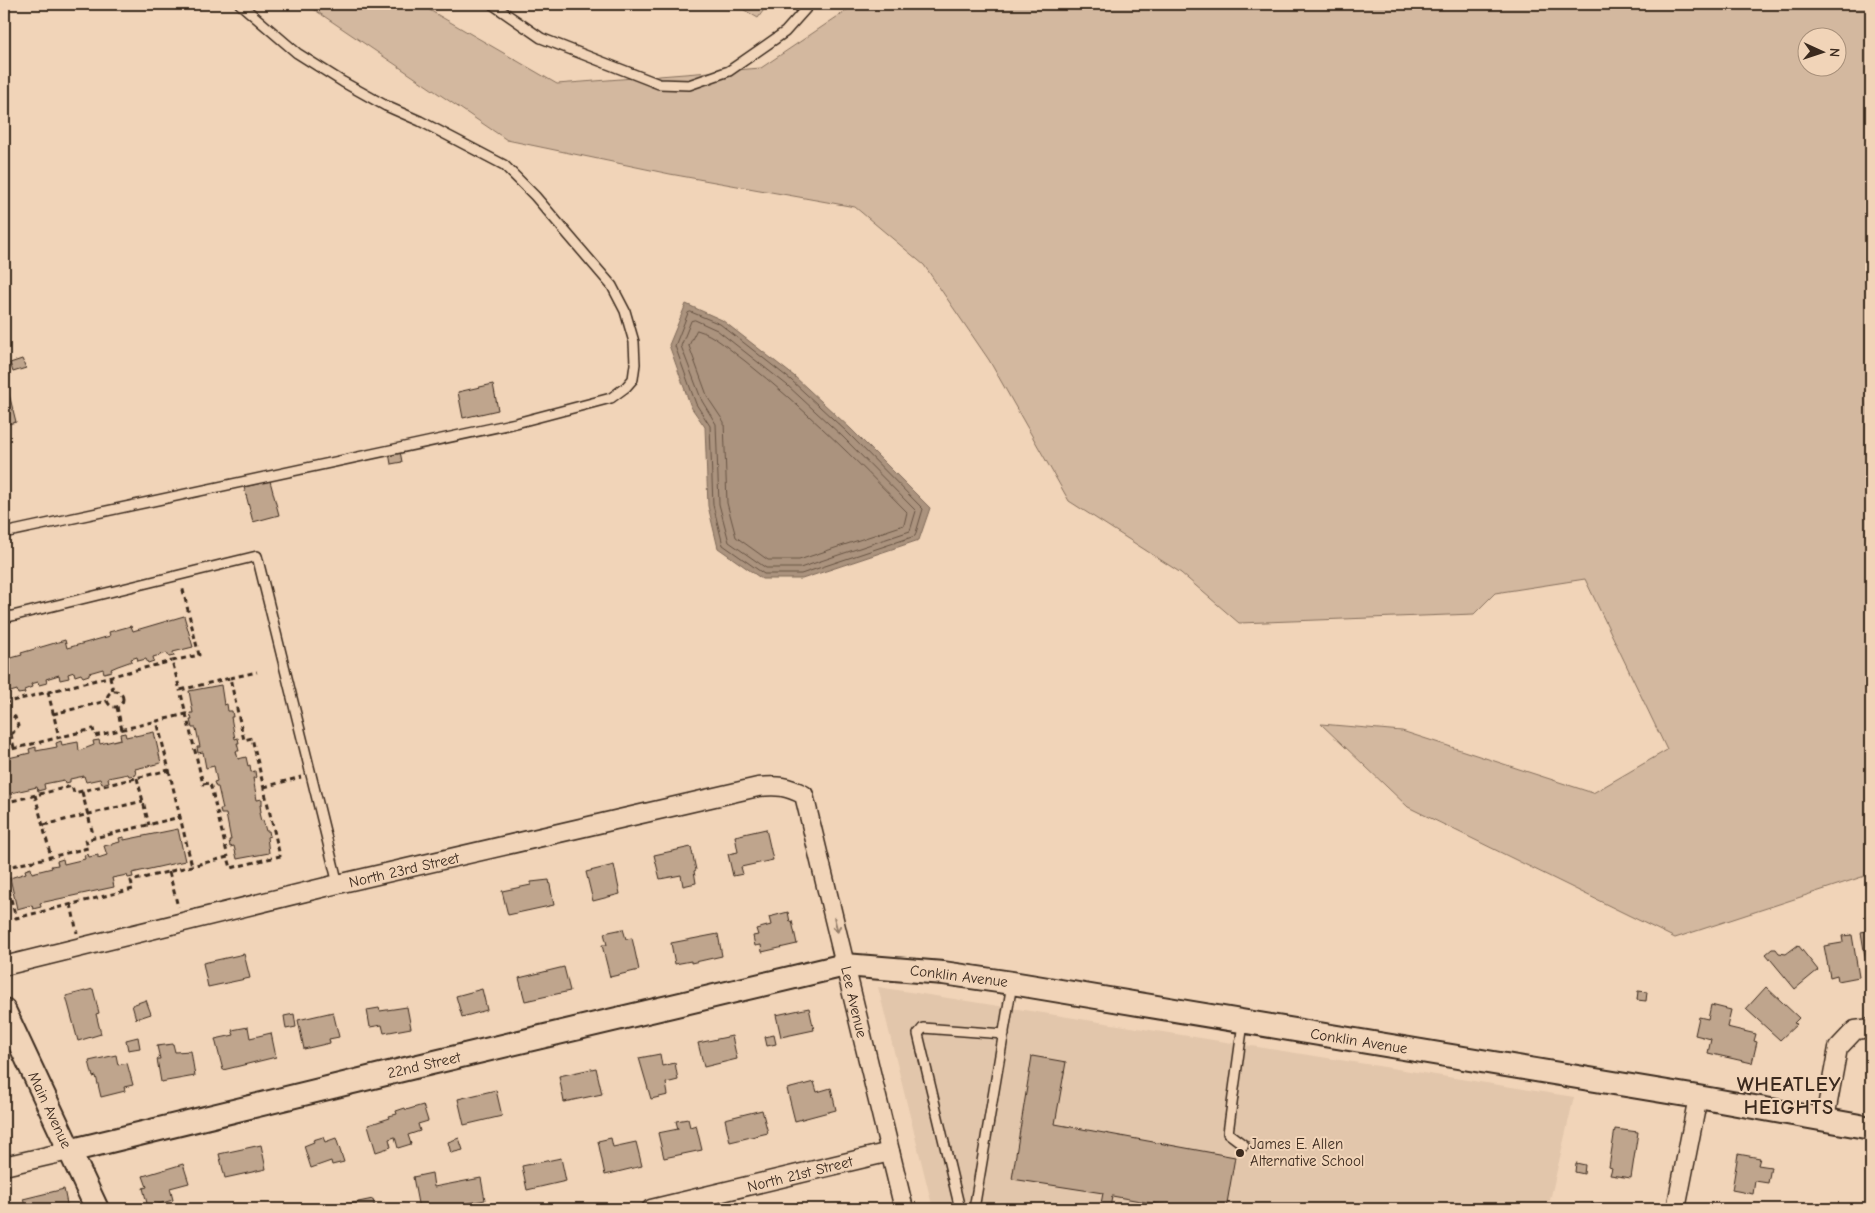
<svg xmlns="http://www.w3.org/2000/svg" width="1875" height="1213" font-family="'Comic Neue',sans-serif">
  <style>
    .built { fill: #e2c6ab }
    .green { fill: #d3b89f; stroke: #87715e; fill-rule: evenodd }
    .water { fill: #ab937e; stroke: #7e6958 }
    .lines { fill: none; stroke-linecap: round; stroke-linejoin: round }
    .shore { stroke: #685444; stroke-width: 1 }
    .building { fill: #bfa58d; stroke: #3b2a1e }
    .service-casing { stroke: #3b2a1e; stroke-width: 12 }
    .minor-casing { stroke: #3b2a1e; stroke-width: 21 }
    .tertiary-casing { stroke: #3b2a1e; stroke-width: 26 }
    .path { stroke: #3b2a1e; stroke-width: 3; stroke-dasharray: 5 4; stroke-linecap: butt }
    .service { stroke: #f1d4b8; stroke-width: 9 }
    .minor { stroke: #f1d4b8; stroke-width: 18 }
    .tertiary { stroke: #f1d4b8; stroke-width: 22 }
    .oneway { stroke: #967f6b }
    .poi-dot { fill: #3b2a1e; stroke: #f1d4b8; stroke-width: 2 }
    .labels { text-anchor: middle; stroke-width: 4; stroke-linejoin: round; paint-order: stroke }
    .street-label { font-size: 15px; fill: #3b2a1e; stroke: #f1d4b8 }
    .poi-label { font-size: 15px; fill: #3b2a1e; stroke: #f1d4b8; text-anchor: start }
    .district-label { font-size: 20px; font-weight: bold; letter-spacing: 1px; fill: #3b2a1e; stroke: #f1d4b8 }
  </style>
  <rect width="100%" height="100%" fill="#f1d4b8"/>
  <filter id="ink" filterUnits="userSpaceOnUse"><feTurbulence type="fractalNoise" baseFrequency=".02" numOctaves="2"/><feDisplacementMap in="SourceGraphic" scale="10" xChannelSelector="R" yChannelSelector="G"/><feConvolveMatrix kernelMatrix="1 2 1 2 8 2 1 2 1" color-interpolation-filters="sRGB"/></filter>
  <g filter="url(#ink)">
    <path class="built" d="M878 987 1574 1097 1548 1209H933Z"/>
    <g class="green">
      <path d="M306 4H419L557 84 761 68 856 4H1871V874L1675 938 1408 807 1321 724 1402 731 1593 793 1667 750 1585 579 1495 593 1474 614 1239 623 1181 573 1069 501 989 360 924 265 855 207 670 174 507 140ZM1808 38H1838V68H1808Z"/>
      <path d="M734 4H768L758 18Z"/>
    </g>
    <path class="water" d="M686 304 722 320 794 376 851 429 930 508 919 540 802 579H762L718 548 708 506 705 427 691 407 669 345Z"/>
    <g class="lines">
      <g class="shore">
        <path d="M691 312 720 324 791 380 847 432 923 509 915 536 801 574H764L723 545 713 505 710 426 696 404 675 346 688 313Z"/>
        <path d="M695 320 717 330 787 385 843 437 916 511 910 531 800 568H766L729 542 719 504 716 424 702 401 681 346 691 321Z"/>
        <path d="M697 330C715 335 730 350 745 361 803 407 855 459 907 512L904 525 799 560H768L736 537 727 503 724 422 708 398 689 346Z"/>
      </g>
    </g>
    <g class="building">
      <path d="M22 359 26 368 13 372 10 363Z"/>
      <path d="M4 382H6L16 422 4 425Z"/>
      <path d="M493 384 498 410 463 418 458 392Z"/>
      <path d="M400 451 402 462 391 464 389 453Z"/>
      <path d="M270 481 279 515 253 522 244 487Z"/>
      <path d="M6 499 11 521 4 523V500Z"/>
      <path d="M184 616 193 647 173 652 174 656 169 657 167 653 153 657 154 661 148 663 146 659 138 661 137 657 131 659 132 661 118 666 111 669 112 671 104 673 103 669 89 673V675L83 677 81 674 75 676 74 672 68 674 69 678 60 680 59 675 46 679 47 683 39 685 38 682 31 684 32 687 24 690 25 693 18 694 17 690 4 694V660L22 655 21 653 65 640 67 648 110 636 109 632 131 626 133 631Z"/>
      <path d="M221 685 224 705 227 704 228 711H232L233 717H231L235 739 238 738 239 743H237L239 751H236L238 759 246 757 248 766 250 765 251 772 255 771 256 778H253L257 800 262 799V805H260L261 812 259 813 261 821 263 820 266 831H269L270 836 267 837 269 853 237 859 234 846 230 847 229 840H231L226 814H221L220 809H223L218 787H216L214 782 217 781 214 766 206 768 203 752 198 753 197 747H200L196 728H192L190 720H192L190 713H193L189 691Z"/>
      <path d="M154 732 161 763 135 769 136 775 129 776 128 774 108 778 109 782 102 784 100 779 86 782 84 776 70 779V782L65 783 64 780 44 784 45 789 38 791 37 787 11 793 12 798 7 799 6 795H4V757V759L30 753 29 749 36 747V751L57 747 56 743 61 741 62 745 78 742 79 751 94 745 93 741 99 740 100 744 121 739 120 734 125 733 126 737 135 735V736Z"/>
      <path d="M178 829 185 861 132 873 133 877 128 878 127 875 112 878 114 887 40 903 41 907 33 909 32 905 17 909 10 878 26 873 25 870 31 868 32 873 52 868 51 866 58 865 57 861 63 859 64 864 85 859 84 855 88 854 89 857 98 855V858L107 855 104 846 120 842 119 838 124 837V840Z"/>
      <path d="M766 829 773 860 741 867 743 874 733 876 728 854 738 852 735 836Z"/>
      <path d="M691 847 696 870 694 871 696 883 683 886 681 875 660 879 654 855Z"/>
      <path d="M614 865 620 894 593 901 586 872Z"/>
      <path d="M549 880 554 905 508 915 502 891 531 885V882Z"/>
      <path d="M788 912 790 922 792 921 797 944 762 952 761 945 755 946 753 936 758 935 756 929 771 925 769 917Z"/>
      <path d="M623 929 626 939 632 938 639 970 610 977 602 945H607L604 933Z"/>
      <path d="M1871 930V980L1869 981 1861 932Z"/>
      <path d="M718 934 722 956 691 963V961L675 964 671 943Z"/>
      <path d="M1852 935 1859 977 1838 981 1837 975 1830 977 1824 946 1842 943 1843 942 1842 936Z"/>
      <path d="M1798 945 1818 970 1795 989 1766 954 1772 949H1776L1779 953 1786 954Z"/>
      <path d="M244 954 250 978 208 987 203 963Z"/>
      <path d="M564 967 570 991 525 1001 519 978Z"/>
      <path d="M1766 987 1799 1018 1794 1023 1797 1024 1780 1040 1746 1009Z"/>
      <path d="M93 989 99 1013 96 1014 101 1034 78 1041 66 996Z"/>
      <path d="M482 989 487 1010 462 1017 456 996Z"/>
      <path d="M1638 991 1647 992 1646 1001 1637 1000Z"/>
      <path d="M146 1000 151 1014 136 1019 132 1005Z"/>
      <path d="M1711 1005 1731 1010 1727 1027 1756 1034 1754 1041 1757 1042 1752 1063 1708 1053 1711 1039 1695 1035 1699 1017 1708 1019Z"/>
      <path d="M407 1007 411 1028 384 1033 382 1025 370 1027 367 1010 379 1008 380 1011Z"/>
      <path d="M809 1008 814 1030 781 1037 776 1015Z"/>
      <path d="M333 1012 339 1037 329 1039 330 1043 304 1049 298 1020Z"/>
      <path d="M294 1014 296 1027 286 1029 284 1016Z"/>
      <path d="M248 1027 250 1038 271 1033 276 1057 223 1070 215 1039 234 1035 232 1030Z"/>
      <path d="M774 1035 776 1044 767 1046 765 1037Z"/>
      <path d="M732 1036 737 1059 704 1067 698 1043Z"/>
      <path d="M138 1037 140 1048 128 1050 126 1040Z"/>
      <path d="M173 1044 175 1052 191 1051 195 1076 161 1082 157 1059H160L157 1046Z"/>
      <path d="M660 1054 662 1066 675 1063 678 1080 666 1083 668 1095 651 1099 639 1058Z"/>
      <path d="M116 1055 118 1065 127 1063 133 1085 124 1087 125 1091 101 1097 96 1076 93 1077 89 1061Z"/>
      <path d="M1032 1056 1066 1062 1055 1124 1235 1157 1226 1209H1186L1112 1196 1110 1209H1100L1103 1193 1012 1179Z"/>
      <path d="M596 1068 602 1094 564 1102 559 1076Z"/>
      <path d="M814 1082 817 1092 831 1088 836 1110 795 1121 787 1089Z"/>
      <path d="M496 1090 502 1116 464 1125 458 1099Z"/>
      <path d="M423 1105 428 1121 418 1124 420 1131 408 1135 411 1144 398 1148 395 1137 389 1139 391 1147 376 1152 368 1125 390 1118 389 1116 397 1114 396 1111 405 1108 406 1110Z"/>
      <path d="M762 1110 768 1133 730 1142 725 1119Z"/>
      <path d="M688 1119 690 1127 696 1125 702 1150 664 1158 658 1133 678 1129 676 1121Z"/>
      <path d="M1615 1129 1638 1132 1631 1178 1610 1175 1612 1168 1609 1167Z"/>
      <path d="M323 1137 325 1142 336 1138 344 1162 332 1165 331 1161 311 1168 304 1146 314 1142 313 1140Z"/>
      <path d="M459 1138 463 1150 451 1153 448 1142Z"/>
      <path d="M611 1138 613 1147 636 1142 642 1166 605 1175 598 1141Z"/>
      <path d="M261 1145 266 1169 225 1178 219 1154Z"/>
      <path d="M1738 1154 1760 1158 1758 1165 1771 1167 1768 1183 1755 1181 1753 1194 1732 1190Z"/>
      <path d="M561 1158 566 1181 527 1190 522 1166Z"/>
      <path d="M1576 1163 1585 1165 1584 1174 1575 1172Z"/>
      <path d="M183 1164 189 1183 170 1188 173 1200 148 1207 143 1188 147 1187 143 1176Z"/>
      <path d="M432 1173 434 1187 481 1178 485 1200 452 1206 453 1209H419L413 1177Z"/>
      <path d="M64 1189 68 1209H26L23 1199Z"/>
      <path d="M373 1199 375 1209H340L339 1206Z"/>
      <path d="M1592 1203 1619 1208V1209H1591Z"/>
    </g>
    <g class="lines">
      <g class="service-casing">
        <g id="service">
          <path d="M492 4 541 38 659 84 689 85 729 71 785 32 810 4"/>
          <path d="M4 533 516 423 611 398 626 387 633 379 635 364 634 342 625 311 612 286 535 196 504 165 420 121 386 106 343 82 297 53 240 4"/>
          <path d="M4 618 257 556 338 884"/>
          <path d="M1243 1023 1228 1133 1244 1145"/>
          <path d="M960 1209 918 1034 923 1028 1004 1034"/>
          <path d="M974 1209 1012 984"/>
        </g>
      </g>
      <g class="minor-casing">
        <g id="minor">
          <path d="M4 966 338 884 758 787C777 785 787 786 804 795L904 1209"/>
          <path d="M1825 1118 1838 1048 1855 1030 1871 1028"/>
          <path d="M4 1166 69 1151"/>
          <path d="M651 1209 890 1152"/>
          <path d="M1676 1209 1698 1097"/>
        </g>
      </g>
      <g class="tertiary-casing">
        <g id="tertiary">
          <path d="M4 1010 97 1209"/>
          <path d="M69 1151 410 1068 845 965 943 973 1012 983 1698 1097 1871 1128"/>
        </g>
      </g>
      <g class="path">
        <path d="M110 677 113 691"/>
        <path d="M230 678 257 672"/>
        <circle cx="115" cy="699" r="8"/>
        <path d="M48 692 59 737"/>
        <path d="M4 703 172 661"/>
        <path d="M4 706 6 715"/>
        <path d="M117 707 122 730"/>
        <path d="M53 714 107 701"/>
        <path d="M186 714 203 784 210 783 228 857"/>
        <path d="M4 716 9 715 15 717 18 726 13 733H4"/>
        <path d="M11 734 14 748"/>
        <path d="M4 751 93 729 95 736 186 714 180 690"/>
        <path d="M169 770 180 817"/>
        <path d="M137 778 149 825"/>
        <path d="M264 787 301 777"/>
        <path d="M82 792 94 838"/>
        <path d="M35 795 51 857"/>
        <path d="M4 803 72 786 74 793 169 770 157 721"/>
        <path d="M44 825 143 801"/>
        <path d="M4 868 88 848 86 840 180 817 192 866"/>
        <path d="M169 872 178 907"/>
        <path d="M4 873 16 918 133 889 131 881 228 857 231 868 280 856 252 738 244 740 230 678 180 690 172 661 199 655 182 586"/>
        <path d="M71 904 77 933"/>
      </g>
      <use href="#service" class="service"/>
      <use href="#minor" class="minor"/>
      <use href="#tertiary" class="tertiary"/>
    </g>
    <defs><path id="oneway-shaft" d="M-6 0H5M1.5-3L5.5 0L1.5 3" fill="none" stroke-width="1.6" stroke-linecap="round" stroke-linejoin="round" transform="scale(1.25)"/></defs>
    <use class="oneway" href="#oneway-shaft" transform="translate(836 925) rotate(76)"/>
  </g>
  <circle class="poi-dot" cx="1240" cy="1153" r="5"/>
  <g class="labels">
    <g class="street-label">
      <text transform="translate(404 870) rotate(-13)" y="5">North 23rd Street</text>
      <text transform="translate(959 976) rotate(7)" y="5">Conklin Avenue</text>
      <text transform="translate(854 1002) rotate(77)" y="5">Lee Avenue</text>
      <text transform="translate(1359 1041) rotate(9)" y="5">Conklin Avenue</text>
      <text transform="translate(424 1065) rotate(-13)" y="5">22nd Street</text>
      <text transform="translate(50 1110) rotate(65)" y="5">Main Avenue</text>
      <text transform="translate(800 1174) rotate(-14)" y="5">North 21st Street</text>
    </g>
    <g class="poi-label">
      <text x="1250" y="1149">James E. Allen<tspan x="1250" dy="17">Alternative School</tspan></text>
    </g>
    <g class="district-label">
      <text x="1789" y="1091">WHEATLEY<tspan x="1789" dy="23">HEIGHTS</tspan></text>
    </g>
  </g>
  <rect width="1875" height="1213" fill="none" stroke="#f1d4b8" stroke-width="20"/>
  <rect x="10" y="10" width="1855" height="1193" fill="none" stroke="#3b2a1e" stroke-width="2" filter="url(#ink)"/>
  <g transform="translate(1822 52) rotate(93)"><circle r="24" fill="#f1d4b8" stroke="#a8907a"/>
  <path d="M0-4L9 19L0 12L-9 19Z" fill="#3b2a1e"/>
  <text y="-8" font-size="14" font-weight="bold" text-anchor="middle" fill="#3b2a1e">N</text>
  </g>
</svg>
